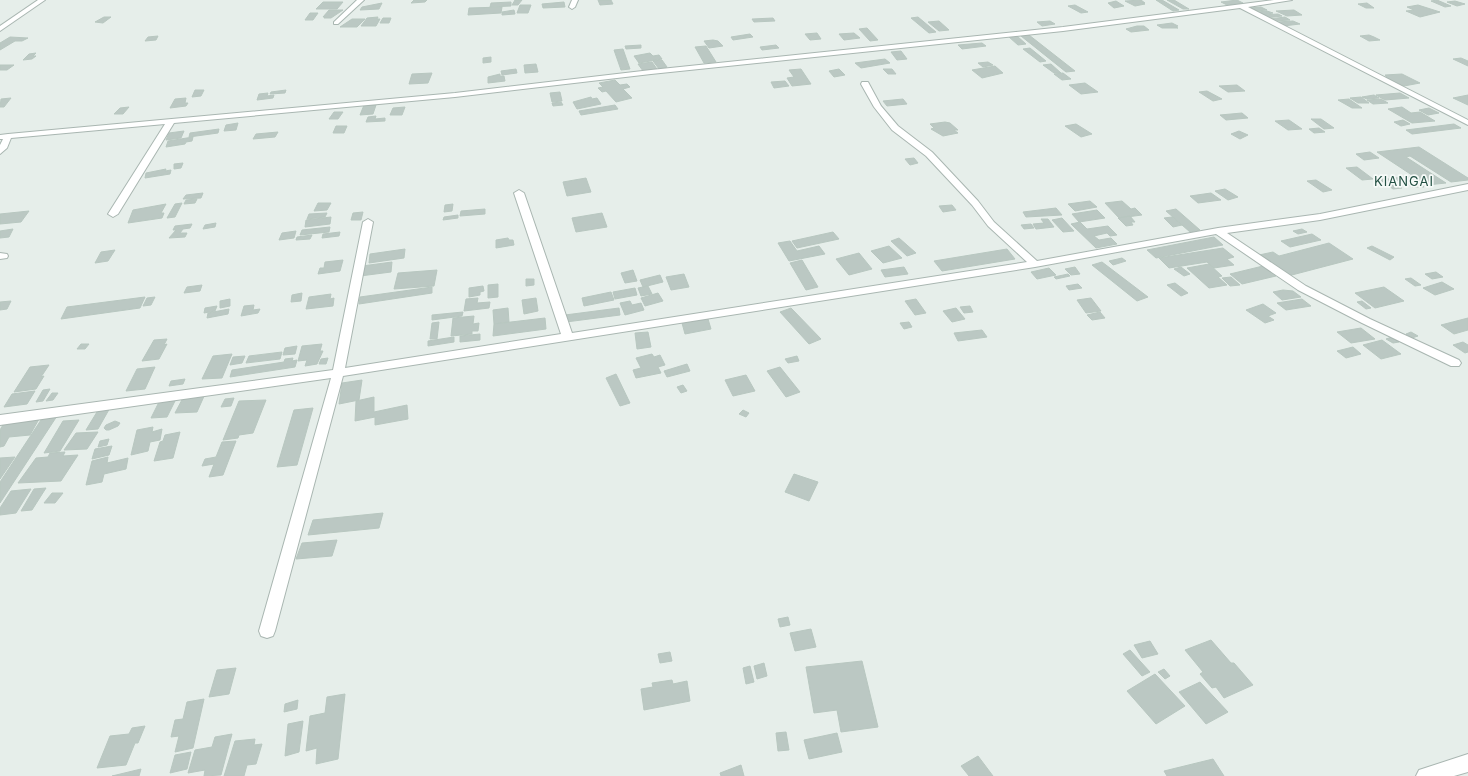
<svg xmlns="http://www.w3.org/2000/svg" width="1468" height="776" font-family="Inter,sans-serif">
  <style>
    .building { fill: #bbc8c3; stroke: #b8c7c0 }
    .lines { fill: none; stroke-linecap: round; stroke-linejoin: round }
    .minor-casing { stroke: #a9b6b1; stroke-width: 2 }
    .minor { fill: #fff; fill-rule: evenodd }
    .labels { text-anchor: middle; stroke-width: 3.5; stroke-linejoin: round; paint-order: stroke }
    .far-quarter-label { font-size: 13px; letter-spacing: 1px; fill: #235043; stroke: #f6faf8 }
  </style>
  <rect width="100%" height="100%" fill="#e6eeea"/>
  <g class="building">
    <path d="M414 0H427L425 2 411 3Z"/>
    <path d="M515 0H522L518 5H512Z"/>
    <path d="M598 0H611L613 4 600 5Z"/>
    <path d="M1141 0 1145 3H1142L1145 4 1135 6 1125 1Z"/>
    <path d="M1156 0H1162L1179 10 1173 11Z"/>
    <path d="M1167 0H1174L1189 9H1183Z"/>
    <path d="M1237 0 1243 3 1227 5 1221 2Z"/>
    <path d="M1437 0 1451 6 1445 7 1431 1Z"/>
    <path d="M1116 1 1124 6 1114 8 1108 3Z"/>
    <path d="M1455 1 1465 4 1457 6 1447 2Z"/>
    <path d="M323 2H343L337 9H316Z"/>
    <path d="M511 2V6L490 7 491 3Z"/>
    <path d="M564 2 565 7 543 8 542 4Z"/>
    <path d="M382 3 379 9 360 10 362 7Z"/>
    <path d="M1367 3 1374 8H1366L1358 4Z"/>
    <path d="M520 5H531L528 13H517Z"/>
    <path d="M1075 5 1088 12 1081 13 1068 6Z"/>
    <path d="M1418 5 1440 12 1420 17 1406 11 1414 10 1407 7Z"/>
    <path d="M502 7 501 13 468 15 469 8Z"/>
    <path d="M1261 7 1267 10 1256 11 1250 8Z"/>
    <path d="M329 10H343L331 18H324L325 17H323Z"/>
    <path d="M514 10 515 14 502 15V12Z"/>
    <path d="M1294 10 1302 15 1287 16 1276 11Z"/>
    <path d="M1267 11 1273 13 1262 15 1257 12Z"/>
    <path d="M310 13H318L313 20H305Z"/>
    <path d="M1278 14 1282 16 1266 18 1262 15Z"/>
    <path d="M104 17H111L103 23 95 22Z"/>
    <path d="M378 17 377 19H380L376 26H361L367 18Z"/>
    <path d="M918 17 936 32 929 33 911 18Z"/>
    <path d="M1285 17 1290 20 1274 21 1269 19Z"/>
    <path d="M383 18H391L389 23H380Z"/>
    <path d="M773 18 775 21 754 22 752 19Z"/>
    <path d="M352 19H365L357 27H340Z"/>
    <path d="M939 21 949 30 939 31 928 22Z"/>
    <path d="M1050 21 1055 24 1042 26 1037 22Z"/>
    <path d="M1293 21 1300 24 1283 26 1277 22Z"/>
    <path d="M1172 23 1178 26 1175 27 1178 28H1162L1157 25Z"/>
    <path d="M1137 26H1144L1149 30 1131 32 1126 29Z"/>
    <path d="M867 28 878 40 870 41 859 29Z"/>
    <path d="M817 33 821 39 810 40 805 34Z"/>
    <path d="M854 33 860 38 844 40 839 34Z"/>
    <path d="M750 34 753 37 733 40 731 37Z"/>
    <path d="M1029 35 1075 71 1066 72 1021 36Z"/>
    <path d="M1369 35 1374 37 1380 40 1369 41 1360 36Z"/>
    <path d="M158 36 156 40 145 41 148 37Z"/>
    <path d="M1017 36 1026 44 1018 45 1009 37Z"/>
    <path d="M10 37 28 38 22 41H15L0 50V43Z"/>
    <path d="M713 40 718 41 723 46 709 48 704 41Z"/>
    <path d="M982 43 986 46 962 49 958 45Z"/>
    <path d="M641 45V48L626 49 625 46Z"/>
    <path d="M776 45 779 48 762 50 760 47Z"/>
    <path d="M706 46 716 62 704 63 695 47Z"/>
    <path d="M1030 48 1046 61 1040 62 1023 49Z"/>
    <path d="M623 49 630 69 621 70 614 50Z"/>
    <path d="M901 51 907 59 897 60 891 52Z"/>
    <path d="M36 53 33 56H36L32 59 23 60 29 54Z"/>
    <path d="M650 53 653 56 659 55 662 59 639 63 634 56Z"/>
    <path d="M491 57V62L483 63V58Z"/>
    <path d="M1461 58 1468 61V66L1453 59Z"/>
    <path d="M885 59 890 63 861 68 855 63Z"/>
    <path d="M662 60 667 67 659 69 653 61Z"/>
    <path d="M652 62 657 69 643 71 638 64Z"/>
    <path d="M988 62 993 65 983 67 978 63Z"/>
    <path d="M536 64 538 72 525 73 524 65Z"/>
    <path d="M1051 64 1061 73H1054L1043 65Z"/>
    <path d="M0 65H14L7 70H0Z"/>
    <path d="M995 66 1003 73 982 78 972 70Z"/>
    <path d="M516 69 517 73 502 75 501 71Z"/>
    <path d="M801 69 811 84 792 86 787 78 794 77 789 70Z"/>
    <path d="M839 69 845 75 834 77 829 71Z"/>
    <path d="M883 69H892L896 74H888Z"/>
    <path d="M432 73 428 83 409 84 412 74Z"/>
    <path d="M1063 73 1071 79 1062 80 1054 74Z"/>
    <path d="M500 74V76H504L505 81 488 83V77Z"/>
    <path d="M1402 74 1420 83 1404 86 1383 77H1387L1385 75Z"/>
    <path d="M615 80 620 85 627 84 630 87 623 89 632 98 616 102 606 91 602 92 598 88 603 87 599 83Z"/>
    <path d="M785 81 789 86 774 88 771 82Z"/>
    <path d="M1085 83 1098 92 1081 94 1069 85Z"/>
    <path d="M1237 85 1245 91 1228 92 1219 86Z"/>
    <path d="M195 90H204L201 96 192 97Z"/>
    <path d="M286 90 285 93 270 94 271 92Z"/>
    <path d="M1207 91 1222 99 1213 101 1199 92Z"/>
    <path d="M560 92 562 101 552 102 550 93Z"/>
    <path d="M268 93 267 96 274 95 273 98 257 100 259 94Z"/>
    <path d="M1400 93 1409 98 1385 100 1376 95Z"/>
    <path d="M1374 95 1379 98 1367 99 1362 97Z"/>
    <path d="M1468 95V105L1453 98Z"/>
    <path d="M591 97 592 99 597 98 601 104 577 109 573 102Z"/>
    <path d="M1361 97 1369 103H1358L1350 98Z"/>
    <path d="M11 98 4 107H0L1 99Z"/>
    <path d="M186 98 185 103H188L186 106 170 108 175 99Z"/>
    <path d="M903 99 907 104 887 106 883 101Z"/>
    <path d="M1349 99 1362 108H1352L1338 100Z"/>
    <path d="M1381 99 1388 103 1373 104 1367 100Z"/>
    <path d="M561 102 563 105 553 106 552 103Z"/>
    <path d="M364 105H376L373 114 360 115Z"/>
    <path d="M615 105 618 109 581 115 579 111Z"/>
    <path d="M129 107 123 114H114L120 108Z"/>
    <path d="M405 107 402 115H390L393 108Z"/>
    <path d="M1402 107 1411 113 1420 112 1435 121 1412 123 1388 109Z"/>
    <path d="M1429 108 1439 113 1428 115 1419 110Z"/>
    <path d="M334 112H343L338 119H329Z"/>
    <path d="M1242 113 1248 118 1226 120 1220 115Z"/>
    <path d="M376 116 375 119 385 118V121L366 122 368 117Z"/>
    <path d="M1311 119H1321L1334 128 1324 129Z"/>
    <path d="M1289 120 1302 129 1288 130 1275 121Z"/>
    <path d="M1403 120 1410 124 1401 126 1394 122Z"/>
    <path d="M945 122 950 123 958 130H954L958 133 943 136 931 129 934 128 930 124Z"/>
    <path d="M238 123 236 130 224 131 226 125Z"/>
    <path d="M1076 124 1092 134 1081 137 1065 126Z"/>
    <path d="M1454 124 1461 128 1412 134 1406 130Z"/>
    <path d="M336 126H347L344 133H333Z"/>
    <path d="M1319 128 1325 132 1314 133 1309 129Z"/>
    <path d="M219 129 218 133 189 137 190 133Z"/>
    <path d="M184 131 181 138 166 140 169 133Z"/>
    <path d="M1239 131 1248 135 1240 139 1231 134Z"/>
    <path d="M278 132 275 137 253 139 256 134Z"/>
    <path d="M193 137 192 141 186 142 185 144 166 147 168 141Z"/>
    <path d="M1419 147 1468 178V180L1451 182 1410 156 1406 157 1446 183 1427 185 1377 152Z"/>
    <path d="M1370 152 1379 158 1364 160 1356 154Z"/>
    <path d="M914 158 918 163 910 165 905 159Z"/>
    <path d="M183 163 181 168 174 169V164Z"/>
    <path d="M1357 167 1373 179 1362 180 1346 168Z"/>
    <path d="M166 169 165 171 171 170 170 174 145 178 146 173Z"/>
    <path d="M1410 177 1424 187H1412L1407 183H1401L1394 178Z"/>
    <path d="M586 178 591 192 567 196 563 182Z"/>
    <path d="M1387 178 1402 188 1393 189 1379 179Z"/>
    <path d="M1316 180 1332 190 1323 192 1307 181Z"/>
    <path d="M1225 189 1238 197 1228 200 1215 191Z"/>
    <path d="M203 193 201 198 183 199 186 195Z"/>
    <path d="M1211 193 1221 200 1198 203 1190 196Z"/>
    <path d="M197 199 195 203 184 204 186 200Z"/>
    <path d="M1090 201 1097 207 1075 211 1068 204Z"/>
    <path d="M1122 201 1131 209 1135 208 1142 215 1119 218 1105 203Z"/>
    <path d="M182 203 175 217 167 218 175 204Z"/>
    <path d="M318 203H331L327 210 314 211Z"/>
    <path d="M166 204 161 213H164L162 218 128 223 133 210Z"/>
    <path d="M453 204 452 211 444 212 445 205Z"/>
    <path d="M952 205 956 210 943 212 939 206Z"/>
    <path d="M1056 208 1062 215 1026 217 1023 212Z"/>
    <path d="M485 209V214L460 216 461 211Z"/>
    <path d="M1176 209 1200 230 1190 232 1166 211Z"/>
    <path d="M1097 210 1105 218 1079 222 1072 214Z"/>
    <path d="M29 211 21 222 0 224V214Z"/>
    <path d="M363 212 361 220H351L353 213Z"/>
    <path d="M327 213 325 217 307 219 309 214Z"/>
    <path d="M602 213 607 227 576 232 572 218Z"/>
    <path d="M458 215V218L443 220 444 217Z"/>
    <path d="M1130 216 1135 222H1131L1133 225 1126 226 1118 218Z"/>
    <path d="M331 217 330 224 305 227 306 220Z"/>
    <path d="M1172 217 1182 225 1173 227 1164 218Z"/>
    <path d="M1062 218 1074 231 1063 232 1052 220Z"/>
    <path d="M1041 219H1048L1054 227 1036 229 1033 224 1044 223Z"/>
    <path d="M1080 222 1087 229 1108 226 1117 235 1110 236 1107 233 1094 236 1099 240 1111 238 1117 244 1096 248 1071 224Z"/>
    <path d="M216 223 215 227 203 229 205 225Z"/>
    <path d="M192 224 190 228 183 229 180 233H187L185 237 169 238 176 230H173L175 226Z"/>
    <path d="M1031 224 1034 228 1024 229 1021 225Z"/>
    <path d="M330 227 329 232 300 235 302 230Z"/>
    <path d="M13 229 9 237 0 238V231Z"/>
    <path d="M1302 229 1307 232 1298 234 1293 231Z"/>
    <path d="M296 231 294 238 279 240 282 233Z"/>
    <path d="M340 232 339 236 322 238 323 234Z"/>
    <path d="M833 232 839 239 797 248 792 241Z"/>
    <path d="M1312 234 1321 240 1290 247 1281 241Z"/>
    <path d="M312 235 310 239 296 240 297 237Z"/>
    <path d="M1214 237 1223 245 1156 258 1147 250Z"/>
    <path d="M508 238 509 240H513L514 245 496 248V240Z"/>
    <path d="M899 238 916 253 907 256 891 241Z"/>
    <path d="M790 241 797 251 819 246 825 254 789 261 778 243Z"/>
    <path d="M1329 243 1353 259 1288 276 1259 255 1273 252 1279 256Z"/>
    <path d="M889 246 902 258 883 263 871 251Z"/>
    <path d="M1372 246 1394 257 1390 260 1367 248Z"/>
    <path d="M1223 248 1234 257 1227 259 1234 265 1214 268 1207 262 1169 268 1159 258Z"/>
    <path d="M405 249 404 258 369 263 370 254Z"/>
    <path d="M1007 249 1015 259 942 271 934 261Z"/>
    <path d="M115 250 108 261 95 263 101 252Z"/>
    <path d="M859 253 872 269 849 275 836 259Z"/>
    <path d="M1122 258 1126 261 1113 265 1109 261Z"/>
    <path d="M343 260 340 271 318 274 320 268H324L325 262Z"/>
    <path d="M802 260 818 287 806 290 790 263Z"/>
    <path d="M392 262 391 272 360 276 362 266Z"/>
    <path d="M1102 262 1148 297 1137 301 1092 265Z"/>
    <path d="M1209 264 1222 276 1218 277 1227 285 1209 288 1187 268Z"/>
    <path d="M1263 266 1276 276 1242 284 1230 274Z"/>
    <path d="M904 267 908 274 885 277 881 270Z"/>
    <path d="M1075 267 1080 274 1071 275 1065 269Z"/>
    <path d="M1181 267 1190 274 1184 276 1174 269Z"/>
    <path d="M1049 268 1056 275 1037 279 1031 272Z"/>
    <path d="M437 270 434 286 394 289 398 273Z"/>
    <path d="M633 270 637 281 625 283 621 273Z"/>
    <path d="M1436 272 1443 277 1432 279 1425 274Z"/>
    <path d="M684 274 689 287 671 290 666 277Z"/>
    <path d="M1068 274 1070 276 1056 279 1054 277Z"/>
    <path d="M660 275 663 282 643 287 640 280Z"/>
    <path d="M1231 277 1240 285 1230 286 1222 278Z"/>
    <path d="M1411 278 1421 285 1415 286 1405 279Z"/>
    <path d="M526 279H534V285L526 286Z"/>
    <path d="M1442 282 1454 289 1435 295 1423 288Z"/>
    <path d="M1175 283 1188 293 1181 296 1167 285Z"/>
    <path d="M498 284V297L488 298V285Z"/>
    <path d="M1078 284 1082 288 1069 290 1066 286Z"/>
    <path d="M202 285 200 291 184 293 187 287Z"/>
    <path d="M483 286 484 291 480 292V295L469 297V288Z"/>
    <path d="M648 286 652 294 641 296 638 288Z"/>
    <path d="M432 287V293L359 304 360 297Z"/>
    <path d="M1384 287 1404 301 1375 308 1355 293Z"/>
    <path d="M635 288 637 295 615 299 613 292Z"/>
    <path d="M1283 290 1293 291 1301 297 1282 300 1273 292Z"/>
    <path d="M611 292 614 300 584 306 582 298Z"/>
    <path d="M302 293 301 301 291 302 292 295Z"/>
    <path d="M658 293 663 301 645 306 641 298Z"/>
    <path d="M331 294 330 299 334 298 333 306 306 309 309 297Z"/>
    <path d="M145 297 140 308 61 319 67 307Z"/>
    <path d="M155 297 151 305 143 306 147 298Z"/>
    <path d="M478 298 477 303 490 302 489 308 464 311 466 299Z"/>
    <path d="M536 298 538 311 524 314 522 300Z"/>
    <path d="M1091 298 1101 311 1086 313 1077 300Z"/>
    <path d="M230 299V306L220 308V301Z"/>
    <path d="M916 299 926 313 915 315 905 301Z"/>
    <path d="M1302 299 1311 306 1286 310 1277 303Z"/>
    <path d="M11 301 7 309 0 310V302Z"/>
    <path d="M630 301 632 305 641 303 644 310 625 315 620 303Z"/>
    <path d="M1362 301 1371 308 1366 309 1357 302Z"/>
    <path d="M1263 304 1276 313 1268 316 1274 320 1265 323 1246 310Z"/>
    <path d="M254 305 253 310 260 309 258 313 241 316 244 306Z"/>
    <path d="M217 306 215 311 204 313 205 308Z"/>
    <path d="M970 306 973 312 964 313 960 307Z"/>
    <path d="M508 308 509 322 494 324 493 310Z"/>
    <path d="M619 308 620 315 566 322 565 315Z"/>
    <path d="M791 308 821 339 809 344 780 312Z"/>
    <path d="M956 308 965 319 952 322 943 311Z"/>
    <path d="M229 309 228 314 207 318 208 313Z"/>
    <path d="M463 312 462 316 432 320V315Z"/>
    <path d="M1100 312 1105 318 1092 320 1087 315Z"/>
    <path d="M474 316 473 324 479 323 478 331H472V334L451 336 453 318Z"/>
    <path d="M545 318 546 329 493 336 494 324Z"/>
    <path d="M1468 318V330L1454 334 1441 325Z"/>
    <path d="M708 319 711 329 685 334 682 323Z"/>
    <path d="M439 322 437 339H430L432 323Z"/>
    <path d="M909 322 912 327 904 329 900 323Z"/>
    <path d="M1361 328 1375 339 1351 343 1337 332Z"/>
    <path d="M982 330 987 337 958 341 954 333Z"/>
    <path d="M648 332 651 347 637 349 635 333Z"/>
    <path d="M1411 332 1418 336 1412 338 1406 334Z"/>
    <path d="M480 334V340L460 342V336Z"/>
    <path d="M454 337V342L428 346V341Z"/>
    <path d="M1392 337 1399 342 1393 343 1386 339Z"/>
    <path d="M167 339 164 345 167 344 159 359 142 361 154 340Z"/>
    <path d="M1382 340 1401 354 1381 359 1363 345Z"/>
    <path d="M1463 342 1468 345V352L1465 353 1453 345Z"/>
    <path d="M81 344H89L85 349H77Z"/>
    <path d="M322 344 320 351H323L317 364 305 366 307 360 298 361 302 346Z"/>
    <path d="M297 346 295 354 283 355 285 348Z"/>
    <path d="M1353 347 1361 354 1346 358 1337 351Z"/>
    <path d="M282 352 280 359 246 363 249 356Z"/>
    <path d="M232 354 222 378 202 379 213 356Z"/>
    <path d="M652 354 654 357 660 355 665 365 658 367 661 373 636 378 633 370 641 368 636 358Z"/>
    <path d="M245 356 242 363 230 365 233 357Z"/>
    <path d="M797 356 799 361 788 363 785 359Z"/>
    <path d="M293 358 292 361 297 360 295 367 230 377 232 370 284 362 285 359Z"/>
    <path d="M328 358 326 364H319L321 359Z"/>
    <path d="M687 364 690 371 667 377 664 371Z"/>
    <path d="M49 365 41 377 44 376 36 389 14 392 30 367Z"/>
    <path d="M155 367 145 389 126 391 137 369Z"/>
    <path d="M780 367 800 392 786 397 767 371Z"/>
    <path d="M616 374 630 403 620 406 606 378Z"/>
    <path d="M746 375 755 391 733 396 725 380Z"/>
    <path d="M185 379 183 384 169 386 171 381Z"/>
    <path d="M362 380 359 400 339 404 342 383Z"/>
    <path d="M683 385 687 391 681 393 677 387Z"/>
    <path d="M50 389 43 401 36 402 43 390Z"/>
    <path d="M35 391 27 404 4 407 12 394Z"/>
    <path d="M52 393H58L53 400 46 401Z"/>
    <path d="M205 394 197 412 175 413 184 396Z"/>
    <path d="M374 397V412L407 405 408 419 375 425V417L355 421 356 401Z"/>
    <path d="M234 398 231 406 221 407 225 399Z"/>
    <path d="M266 400 253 433 239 435 238 438 223 440 239 401Z"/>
    <path d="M175 401 167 417 151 418 159 402Z"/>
    <path d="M111 406 98 429 86 430 100 407Z"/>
    <path d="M313 408 297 465 277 467 294 410Z"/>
    <path d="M743 410 749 413 746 417 739 414Z"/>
    <path d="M57 416 0 503V482L43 417Z"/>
    <path d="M39 419 30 435 9 437 4 446 0 447V430L4 423Z"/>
    <path d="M79 420 60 451 44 453 63 421Z"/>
    <path d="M115 421 120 423 118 426 109 430H106L104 428 106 425Z"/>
    <path d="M153 427 152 432 162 429 160 440 150 442 148 451 131 455 137 430Z"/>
    <path d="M98 432 87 449 64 450 76 433Z"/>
    <path d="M180 432 173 458 154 461 160 442 163 441 165 435Z"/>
    <path d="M109 439 107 445 98 447 100 441Z"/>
    <path d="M236 441 223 475 209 477 214 464 202 466 205 459 216 457 222 442Z"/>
    <path d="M112 446 109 455 92 459 95 449Z"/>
    <path d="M65 452 63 456 78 455 61 481 18 483 36 458 48 457 50 453Z"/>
    <path d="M15 457 0 479V458Z"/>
    <path d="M108 457 107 463 128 458 126 469 104 474 102 482 86 485 92 461Z"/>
    <path d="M794 474 818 482 809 501 785 492Z"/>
    <path d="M46 488 32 510 21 511 34 489Z"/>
    <path d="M31 489 16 513 0 515V508L11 491Z"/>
    <path d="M52 493H63L55 503H44Z"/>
    <path d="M383 513 379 528 308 535 313 520Z"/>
    <path d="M337 540 332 556 296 559 302 543Z"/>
    <path d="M788 617 790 625 780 627 778 619Z"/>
    <path d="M811 629 816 647 795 651 790 633Z"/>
    <path d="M1211 640 1231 663H1234L1253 685 1224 698 1216 687 1212 688 1200 674 1203 672 1185 650Z"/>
    <path d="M1150 641 1158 654 1142 658 1134 645Z"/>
    <path d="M1130 650 1150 672 1142 676 1123 654Z"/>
    <path d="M670 652 672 661 660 663 658 654Z"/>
    <path d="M862 661 878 727 841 732 837 710 814 713 806 667Z"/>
    <path d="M764 663 767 676 757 679 754 666Z"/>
    <path d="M750 666 754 682 746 684 743 668Z"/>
    <path d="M236 668 229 694 209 697 217 670Z"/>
    <path d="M1164 669 1170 676 1165 679 1158 672Z"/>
    <path d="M1155 674 1185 706 1156 724 1127 691Z"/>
    <path d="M672 680 673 684 687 681 690 701 644 710 641 689 653 687 652 683Z"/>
    <path d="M1200 682 1228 712 1206 724 1179 692Z"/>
    <path d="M345 694 338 759 316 764 317 748 306 751 310 716 325 713 327 697Z"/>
    <path d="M204 699 193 748 175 752 179 736 171 737 175 720 183 719 187 702Z"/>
    <path d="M298 700 297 709 284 712 285 704Z"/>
    <path d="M303 721 299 752 285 756 288 724Z"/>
    <path d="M145 726 138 743H135L126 765 97 768 110 736 129 734 132 728Z"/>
    <path d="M786 732 789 750 778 751 776 733Z"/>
    <path d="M837 733 842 752 809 759 804 740Z"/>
    <path d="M232 734 221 775 204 776 205 770 188 773 195 750 212 747 215 737Z"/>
    <path d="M255 739 254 745 262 744 256 764 247 765 244 776H224L235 741Z"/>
    <path d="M191 752 187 769 170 773 175 755Z"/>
    <path d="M978 756 993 776H969L961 766Z"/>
    <path d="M1213 759 1224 776H1167L1164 771Z"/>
    <path d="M741 765 744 776H721L720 773Z"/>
    <path d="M141 769 139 776H112Z"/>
  </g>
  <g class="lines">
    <g class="minor-casing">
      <g id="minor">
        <path d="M38 0H45L0 31V26Z"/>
        <path d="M357 0H364L338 24H334V22Z"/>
        <path d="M572 0H578L575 7 572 9 569 7Z"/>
        <path d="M1274 0H1292L1248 7 1468 120V125L1240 8 1063 31 651 74 455 97 174 123 118 214 113 217 108 214 165 124 11 138 7 148 0 154V145L3 139H0V135L8 134 455 93 651 70 1063 27Z"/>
        <path d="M862 82H868L881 106 898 126 932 152 978 201 994 222 1037 261 1218 228 1320 214 1468 184V190L1320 220 1227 233 1306 286 1370 319 1459 360 1461 363 1459 366H1451L1362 323 1298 290 1216 234 1035 267 343 376 275 631 273 636 267 638 261 636 259 631 331 378 0 425V415L333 370 363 222 368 219 373 222 345 368 561 334 514 193 519 190 524 193 572 333 1027 262 988 226 972 205 926 156 892 130 874 107 861 84Z"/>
        <path d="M0 253 7 254 8 256 7 258 0 259Z"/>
        <path d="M1468 754V772L1454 776H1416L1419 770Z"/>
      </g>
    </g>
    <use href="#minor" class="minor"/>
  </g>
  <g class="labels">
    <g class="far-quarter-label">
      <text x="1404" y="186">KIANGAI</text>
    </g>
  </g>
</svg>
